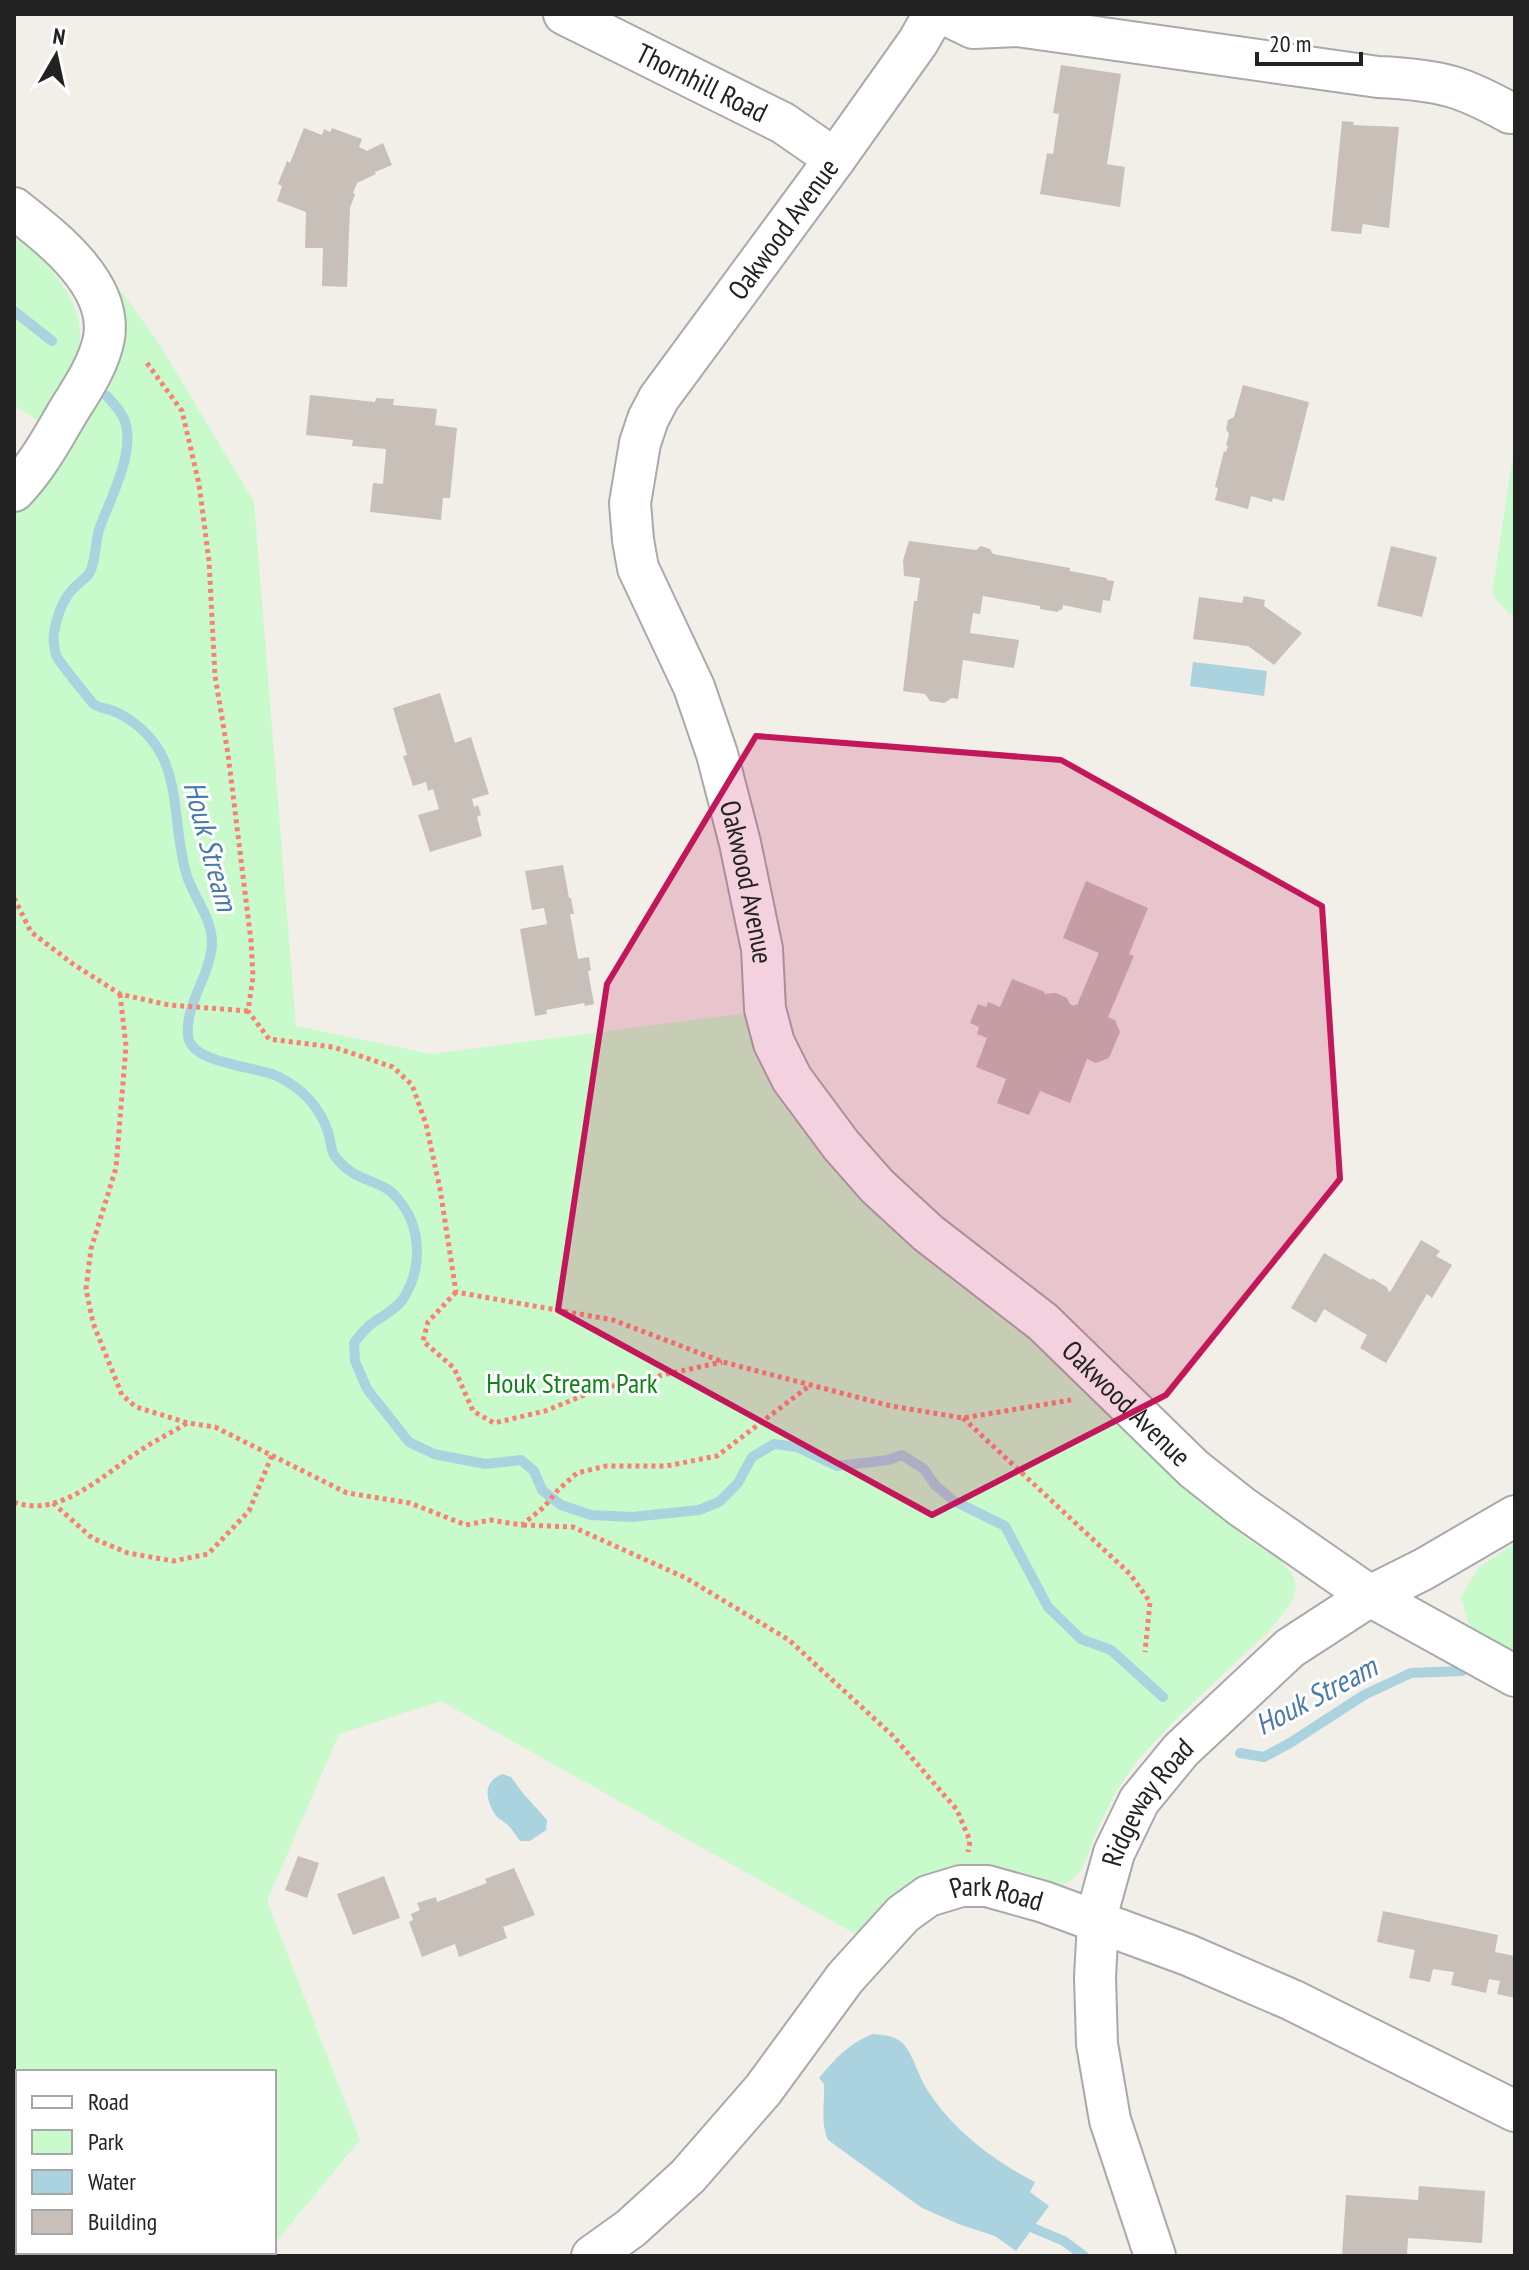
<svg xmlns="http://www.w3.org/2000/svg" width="1529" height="2270" font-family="'PT Sans Narrow',sans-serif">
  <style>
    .park { fill: #c8facc }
    .water { fill: #aad3df }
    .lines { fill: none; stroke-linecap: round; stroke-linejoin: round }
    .stream { stroke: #aad3df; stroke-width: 10 }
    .building { fill: #c7bfb8 }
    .minor-casing { stroke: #a9a9a9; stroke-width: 44 }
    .path { stroke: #fa8072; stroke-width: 5; stroke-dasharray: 4 4; stroke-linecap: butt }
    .minor { stroke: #fff; stroke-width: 40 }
    .marked { fill: #c2185b; fill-opacity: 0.2; stroke: #c2185b; stroke-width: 6; stroke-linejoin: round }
    .labels { text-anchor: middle; stroke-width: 6; stroke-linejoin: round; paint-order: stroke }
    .street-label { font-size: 28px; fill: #222; stroke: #fff }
    .park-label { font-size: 28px; fill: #0c8416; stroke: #fff }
    .water-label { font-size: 30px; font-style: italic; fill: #4a7aab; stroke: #fff }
  </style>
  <rect width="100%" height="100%" fill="#f2efe9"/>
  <g class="park">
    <path d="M14 234C46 259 95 311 76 355 67 378 52 400 40 422L14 405Z"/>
    <path d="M121 291 158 342 254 502 296 1026 432 1054 754 1012 1004 1312 1247 1539 1279 1559 1293 1575 1296 1587 1292 1602 1269 1631 1179 1716 1137 1761 1115 1793 1098 1828 1083 1867 1074 1878 1058 1888 1036 1884 859 1936 441 1701 339 1734 267 1901 360 2140 274 2244V2072H18V2170L14 2167V511L23 503 122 331Z"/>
    <path d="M1515 441V615L1509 614 1492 594Z"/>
    <path d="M1515 1543V1661L1496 1652 1468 1623 1461 1597 1478 1568Z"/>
  </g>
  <g class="water">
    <path d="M1193 662 1267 671 1264 696 1190 686Z"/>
    <path d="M503 1774 511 1777 522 1792 547 1820 546 1830 530 1841H520C516 1836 513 1830 508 1825 507 1824 498 1818 497 1817 485 1801 482 1781 503 1774Z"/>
    <path d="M873 2034C886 2035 898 2036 906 2047 915 2060 919 2078 928 2091 953 2130 994 2161 1035 2182L1030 2192 1049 2206 1016 2251 995 2236 961 2225 922 2208 828 2140C820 2121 825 2104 824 2084L819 2078C835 2059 849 2043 873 2034Z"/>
  </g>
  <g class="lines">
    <g class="stream">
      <path d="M14 311 52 341"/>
      <path d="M107 396C112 402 118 408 122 415 140 446 109 500 99 530 95 543 96 560 90 572 87 578 78 583 73 589 63 599 56 618 54 633 53 639 54 651 57 657 59 661 90 701 94 704 98 708 105 708 111 710 131 718 149 733 160 752 180 787 174 837 187 876 194 898 212 918 212 943 211 975 185 1003 188 1036 191 1064 255 1066 277 1076 302 1088 319 1105 328 1132 334 1152 328 1152 346 1168 361 1182 384 1181 397 1198 422 1226 423 1268 403 1299 396 1310 380 1317 370 1325 364 1330 359 1337 354 1343L355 1361 367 1389 409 1442 434 1454 485 1464 521 1460 534 1471 542 1490 561 1505 591 1515 632 1517 699 1510 719 1502 738 1483 752 1457 774 1444 797 1447 837 1466 888 1460 902 1455 924 1469 935 1485 954 1501 1005 1526 1048 1607 1081 1639 1111 1650 1163 1697"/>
      <path d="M1240 1753 1264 1757 1290 1743 1364 1695 1411 1673 1462 1671"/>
      <path d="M1033 2228 1064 2241 1084 2256"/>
    </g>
  </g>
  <g class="building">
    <path d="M1061 65 1121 74 1107 164 1125 167 1120 207 1040 194 1047 153 1053 154 1059 114 1053 113Z"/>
    <path d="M1342 121 1354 122 1353 125 1399 127 1389 228 1363 224 1361 234 1331 231Z"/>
    <path d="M304 128 322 135 324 129 330 132 332 128 362 139 359 147 367 151 383 143 392 165 375 172 376 174 357 183 353 193 355 194 350 208 347 287 322 286 323 248H305L306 212 277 201 282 186 278 184 287 161 290 163Z"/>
    <path d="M1243 385 1309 402 1284 501 1273 498 1272 502 1251 496 1248 509 1215 500 1218 488 1215 487 1224 451 1226 452 1228 446 1226 445 1229 434 1226 429 1228 420 1234 417Z"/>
    <path d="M310 395 375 402 376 398 394 399 393 405 437 409 435 425 457 428 450 498H443L441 520 370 512 373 483 383 484 386 449 352 446 353 440 306 435Z"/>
    <path d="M909 541 976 550 981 546 990 549 993 554 1070 568V571L1107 578V580L1114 581 1110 601 1103 600 1101 613 1063 605 1062 610H1059L1058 612 1040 609V606L983 596 980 614 973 613 970 633 1019 640 1014 668 963 660 958 699 952 698 944 703 930 701 925 694 903 691 914 601H917L920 578 904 576 903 560Z"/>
    <path d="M1391 546 1437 557 1422 617 1377 606Z"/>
    <path d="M1244 596 1265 600 1264 606 1302 633 1274 665 1248 646 1193 639 1199 597 1242 603Z"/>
    <path d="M440 693 455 743 471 737 489 794 472 799 474 807 478 805 481 815 477 817 482 836 430 852 418 815 439 809 433 789 428 791 426 782 413 786 403 756 407 755 393 708Z"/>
    <path d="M563 865 569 898H571L574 914H570L578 959 589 957 591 970 588 971 594 1004 585 1006 584 1003 546 1010 547 1014 535 1016 520 929 547 924 544 908 532 910 525 871Z"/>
    <path d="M1086 881 1148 908 1129 954 1134 956 1108 1017 1115 1020 1120 1032 1109 1058 1096 1063 1087 1059 1070 1103 1040 1091 1029 1115 997 1103 1006 1079 976 1067 987 1038 977 1034 979 1027 970 1023 978 1004 986 1007 988 1002 1000 1007 1012 979 1045 992 1044 994 1056 993 1067 998 1070 1004 1075 1006V1004L1077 1005 1099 953 1063 938Z"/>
    <path d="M1421 1240 1440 1251 1436 1256 1452 1265 1432 1298 1427 1294 1386 1363 1360 1348 1367 1335 1324 1309 1316 1323 1291 1308 1324 1253 1371 1280 1372 1278 1388 1288 1387 1289 1390 1292Z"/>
    <path d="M298 1856 319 1863 307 1898 285 1890Z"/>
    <path d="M514 1868 535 1915 503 1927 507 1938 459 1957 455 1944 422 1957 409 1922 413 1920 411 1914 420 1910 417 1903 436 1897 437 1902 487 1883 485 1879Z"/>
    <path d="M384 1876 400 1918 353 1935 337 1894Z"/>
    <path d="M1383 1911 1498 1935 1495 1952 1515 1956V1998L1497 1994 1500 1981 1489 1979 1486 1993 1451 1985 1454 1972 1433 1969 1430 1982 1409 1978 1415 1950 1377 1942Z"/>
    <path d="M1419 2186 1485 2191 1482 2243 1408 2238 1407 2256H1342L1346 2195 1418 2200Z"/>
  </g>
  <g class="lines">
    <g class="minor-casing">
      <g id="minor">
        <path id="s1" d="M564 14 783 123 835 159"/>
        <path id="s2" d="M934 14 918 42 835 159 659 398 648 419 640 443 630 503 633 540 638 568 694 687 717 754 740 843 762 949 765 1009 774 1043 792 1079 841 1145 877 1186 928 1233 1043 1322 1194 1469 1242 1507 1370 1596 1515 1676"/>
        <path d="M944 14 973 28 1018 26 1378 77C1403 78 1429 80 1453 87 1473 93 1492 103 1510 113"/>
        <path d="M14 208C52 238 113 284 104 338 99 364 83 388 69 410 52 439 37 467 14 491"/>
        <path d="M14 2189 18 2192"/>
        <path d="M125 2252 132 2256"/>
        <path id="s3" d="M592 2256 631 2228 688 2176 763 2090 845 1978 903 1914 928 1896 961 1886H987L1044 1902 1188 1955 1292 2000 1515 2111"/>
        <path id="s4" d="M1155 2256 1110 2120 1097 2044 1095 1977 1098 1922 1099 1907 1114 1853 1139 1801 1181 1750 1290 1648 1370 1596 1424 1569 1515 1516"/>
      </g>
    </g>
    <g class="path">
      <path d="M147 363 182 411 199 484 209 561 215 676 228 754 251 941 253 977 248 1011 269 1039 333 1047 393 1067 412 1085 426 1124 440 1189 456 1292 613 1320 723 1362 891 1406 963 1418 1071 1400"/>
      <path d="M14 898 31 932 73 964 120 994 169 1005 248 1011"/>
      <path d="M120 994 126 1046 116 1168 91 1249 86 1289 93 1323 122 1395 136 1407 188 1423 215 1427 347 1493 410 1503 466 1525 490 1520 522 1525 544 1507 558 1490 577 1473 606 1466H666L717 1456 809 1386"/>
      <path d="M456 1292 428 1322 423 1341 454 1368 473 1411 494 1423 545 1411 599 1389 722 1362"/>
      <path d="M963 1418 1130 1574 1150 1602 1145 1652"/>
      <path d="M14 1502C59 1519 103 1475 138 1452 154 1441 171 1433 187 1423"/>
      <path d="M53 1503 92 1538 128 1553 173 1561 208 1554 249 1511 272 1455"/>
      <path d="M523 1525 573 1527 686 1578 789 1640 893 1736 957 1810 970 1841 968 1852"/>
    </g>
    <use href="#minor" class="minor"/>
  </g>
  <path class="marked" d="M756 736 1061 760 1322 906 1340 1179 1166 1395 932 1515 558 1310 607 984Z"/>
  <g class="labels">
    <g class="street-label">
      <text dy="10" stroke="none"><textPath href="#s1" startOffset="154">Thornhill Road</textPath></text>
      <text transform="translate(783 229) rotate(-54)" y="10">Oakwood Avenue</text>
      <text dy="10" stroke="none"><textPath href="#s2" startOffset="982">Oakwood Avenue</textPath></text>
      <text dy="10" stroke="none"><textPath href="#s2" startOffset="1654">Oakwood Avenue</textPath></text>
      <text dy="10" stroke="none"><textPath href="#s4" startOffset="474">Ridgeway Road</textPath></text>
      <text dy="10" stroke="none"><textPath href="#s3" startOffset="566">Park Road</textPath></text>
    </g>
    <g class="park-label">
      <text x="572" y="1393">Houk Stream Park</text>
    </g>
    <g class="water-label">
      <text transform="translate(210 846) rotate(75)" y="10">Houk Stream</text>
      <text transform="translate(1316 1696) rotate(-28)" y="10">Houk Stream</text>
    </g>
  </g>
  <rect width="1529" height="2270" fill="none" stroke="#222222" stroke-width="32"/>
  <rect x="16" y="2070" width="260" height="184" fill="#ffffff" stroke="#a7a7a7" stroke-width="2"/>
  <rect x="32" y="2096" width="40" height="12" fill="#ffffff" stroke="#a7a7a7" stroke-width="2"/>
  <text x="88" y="2110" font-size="24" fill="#222222">Road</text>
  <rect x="32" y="2130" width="40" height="24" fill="#c8facc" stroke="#a7a7a7" stroke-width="2"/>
  <text x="88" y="2150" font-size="24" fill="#222222">Park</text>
  <rect x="32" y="2170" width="40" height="24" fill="#aad3df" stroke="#a7a7a7" stroke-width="2"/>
  <text x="88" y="2190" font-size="24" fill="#222222">Water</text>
  <rect x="32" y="2210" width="40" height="24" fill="#c7bfb8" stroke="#a7a7a7" stroke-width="2"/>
  <text x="88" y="2230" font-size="24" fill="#222222">Building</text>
  <g transform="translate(56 56) rotate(9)" stroke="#ffffff" stroke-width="6" paint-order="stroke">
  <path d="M0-6L14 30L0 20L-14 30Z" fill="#222222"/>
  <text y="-12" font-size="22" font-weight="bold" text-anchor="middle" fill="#222222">N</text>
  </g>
  <path d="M1257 52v12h104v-12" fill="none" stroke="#222222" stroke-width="4"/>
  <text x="1269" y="52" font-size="24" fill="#222222" stroke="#ffffff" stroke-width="6" paint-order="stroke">20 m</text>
</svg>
